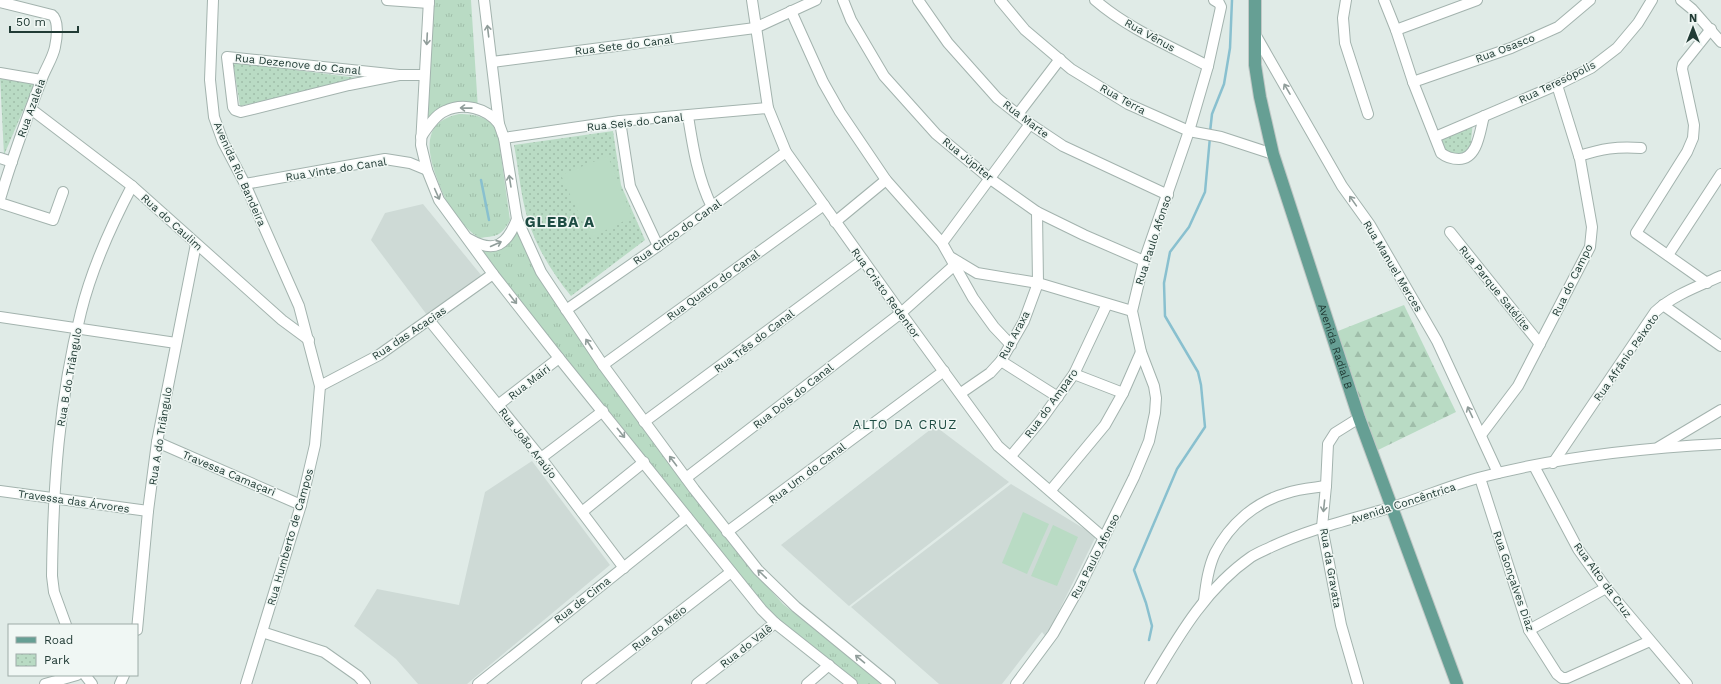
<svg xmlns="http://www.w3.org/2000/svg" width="1721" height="684" font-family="'Work Sans',sans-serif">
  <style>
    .built { fill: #cedad6 }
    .grass { fill: url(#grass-tufts) }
    .forest { fill: url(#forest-firs) }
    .park { fill: url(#park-dots) }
    .garden { fill: #b9dbc4 }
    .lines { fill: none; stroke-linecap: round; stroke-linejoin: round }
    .stream { stroke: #89c0cf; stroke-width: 2.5 }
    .minor-casing { stroke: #a3b3ae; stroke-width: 12 }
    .major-casing { stroke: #c1c8c6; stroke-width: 14 }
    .minor { stroke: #fff; stroke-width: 10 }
    .major { stroke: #669f94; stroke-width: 12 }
    .oneway { stroke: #909d9a }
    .labels { text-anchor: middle; stroke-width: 3; stroke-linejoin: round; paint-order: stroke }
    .street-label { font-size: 11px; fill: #213b35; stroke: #f0f7f4 }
    .quarter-label { font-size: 13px; letter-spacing: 1px; fill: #1e4c43; stroke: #f0f7f4 }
    .district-label { font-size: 15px; font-weight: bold; letter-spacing: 1px; fill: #1e4c43; stroke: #f0f7f4 }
  </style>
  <defs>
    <pattern id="grass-tufts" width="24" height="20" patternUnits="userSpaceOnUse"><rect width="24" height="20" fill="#b9dbc4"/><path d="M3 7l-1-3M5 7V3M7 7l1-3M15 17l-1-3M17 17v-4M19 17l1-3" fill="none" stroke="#9fbda9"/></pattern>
    <pattern id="forest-firs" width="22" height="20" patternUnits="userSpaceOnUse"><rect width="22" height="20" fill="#b9dbc4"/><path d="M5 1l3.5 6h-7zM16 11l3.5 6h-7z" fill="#9fbda9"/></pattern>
    <pattern id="park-dots" width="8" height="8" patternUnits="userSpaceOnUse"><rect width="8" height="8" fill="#b9dbc4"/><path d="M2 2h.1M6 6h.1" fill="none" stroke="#9fbda9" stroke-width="1.8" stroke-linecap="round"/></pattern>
  </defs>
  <rect width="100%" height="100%" fill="#e0ebe7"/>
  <g class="built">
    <path d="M423 204 481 275 427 315 371 240 385 213Z"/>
    <path d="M935 426 1009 482 849 606 781 545Z"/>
    <path d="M532 461 610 565 467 684H418L396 659 354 626 377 589 459 605 485 492Z"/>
    <path d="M1011 484 1096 536 1046 637 1042 632 1002 684H939L851 607Z"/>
  </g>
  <g class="grass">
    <path d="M429 0H471L478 109 444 111 426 129Z"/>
    <path d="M459 114C476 114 491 117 498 134L510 220C501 237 496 236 479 238 469 231 460 222 453 212 445 201 440 186 435 173 426 145 425 121 459 114Z"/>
    <path d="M517 219 541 272 754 572 783 604 882 684H852L775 623 466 237 497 246Z"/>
  </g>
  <path class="forest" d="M1404 305 1456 412 1376 451 1333 333Z"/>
  <g class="park">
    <path d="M233 62 366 79 240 106Z"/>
    <path d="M0 76 35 83 4 155Z"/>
    <path d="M1473 121 1470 151 1461 158 1442 152 1436 138Z"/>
    <path d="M613 131 621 185 645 240 571 296C550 270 533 242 525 209 520 188 518 166 514 145Z"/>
  </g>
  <g class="garden">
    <path d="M608 156 632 217 590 238 561 175Z"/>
    <path d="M1023 512 1049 524 1027 574 1002 563Z"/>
    <path d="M1053 525 1078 537 1057 586 1031 576Z"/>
  </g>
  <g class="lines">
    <g class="stream">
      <path d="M1210 132 1212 114 1224 84 1230 48 1232 0"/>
      <path d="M481 180 489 220"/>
      <path d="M1149 640 1152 626 1146 603 1134 570 1177 469 1205 427 1201 385 1198 372 1165 316 1164 283 1170 252 1189 227 1205 192 1210 137"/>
    </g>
    <g class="minor-casing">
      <g id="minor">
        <path d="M213 0 210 80 214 117 223 142 245 184 299 306 320 386 315 445 301 505 246 684"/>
        <path d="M387 0 429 3"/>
        <path d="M429 0 421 145 427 170 439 200 493 274 559 358 762 610 775 623 852 684"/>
        <path d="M484 0 499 124 504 138 517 219 541 272 603 365 694 489 758 570 796 607 890 684"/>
        <path d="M752 0 768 108 786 152 901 313 998 446 1104 538"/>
        <path d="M843 0 851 20 884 76 936 134 989 178 1037 212 1084 235 1144 261"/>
        <path d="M918 0 948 43 997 98 1030 124 1063 146 1168 195"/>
        <path d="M1000 0 1025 30 1071 69 1128 104 1189 131 1221 137 1273 154"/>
        <path d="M1095 0C1127 28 1170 46 1208 66"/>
        <path d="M1346 0 1343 18 1345 43 1368 114"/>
        <path d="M1384 0 1396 30 1413 82 1441 153C1446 157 1452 159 1459 159 1478 159 1480 130 1484 116"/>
        <path d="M1681 0 1692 9 1721 42"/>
        <path d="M0 2 52 15C59 20 57 38 55 47 53 58 45 69 41 81 26 120 12 159 0 199"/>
        <path d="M791 11 823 82 840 112 886 180 942 243 973 298 994 327 1011 345"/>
        <path d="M1396 30 1477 0"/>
        <path d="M1255 34 1342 186 1370 225 1437 341 1498 473"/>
        <path d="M492 62 755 28 816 0"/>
        <path d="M0 73 41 80"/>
        <path d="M399 75 227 57 233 107 235 110 241 112 349 85 399 75H424"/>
        <path d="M1413 82 1511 48 1558 27 1590 0"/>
        <path d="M31 109 132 186 282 320 309 340"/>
        <path d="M1018 114 1060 59"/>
        <path d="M688 116C693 148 698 179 712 207"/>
        <path d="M620 121 630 186 658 246"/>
        <path d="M421 137C427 128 435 115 445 111 463 102 487 108 499 124"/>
        <path d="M1435 137 1557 85 1591 68 1617 48 1638 23 1652 0"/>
        <path d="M504 138 620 121 768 108"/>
        <path d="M1579 156C1602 149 1616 146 1641 148"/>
        <path d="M0 158 12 162"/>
        <path d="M245 184 385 159 410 163 427 170"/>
        <path d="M0 203 53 220 63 192"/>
        <path d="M835 222 886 180"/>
        <path d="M1450 232 1540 344"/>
        <path d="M469 239C495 254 507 245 517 219"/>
        <path d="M942 243 1030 124"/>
        <path d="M1668 255 1721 174"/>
        <path d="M952 258 977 273 1038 283 1132 311"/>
        <path d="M1707 283 1636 233 1687 152 1693 138 1694 125 1682 69 1683 64 1711 29"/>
        <path d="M1663 305 1721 346"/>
        <path d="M566 310 658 246 786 152"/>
        <path d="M0 317 176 343"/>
        <path d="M429 320 541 458 624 568"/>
        <path d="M1001 361 1058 397"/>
        <path d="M603 365 824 205"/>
        <path d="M1074 374 1123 393"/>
        <path d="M320 386 379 355 493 274"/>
        <path d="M961 393 990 373 1001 361 1024 321 1038 283 1037 212"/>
        <path d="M498 405 559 358"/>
        <path d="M644 422 863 260"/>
        <path d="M1481 435 1518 386 1590 247 1592 227 1580 159 1557 85"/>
        <path d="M157 442 301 505"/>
        <path d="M1659 447 1721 410"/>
        <path d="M1011 456 1041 420 1074 374 1107 304"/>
        <path d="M541 458 603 411"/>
        <path d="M1553 463 1655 312C1673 295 1699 286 1721 276"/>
        <path d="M1534 466 1578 549 1606 588 1687 684"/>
        <path d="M686 478 901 313 958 262"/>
        <path d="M1480 478 1529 630 1557 674 1562 678H1567L1650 641"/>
        <path d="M1051 490 1105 425 1123 393 1141 352"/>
        <path d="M0 491 148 511"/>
        <path d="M582 512 644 462"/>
        <path d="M727 532 944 371"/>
        <path d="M1204 601C1206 585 1208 568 1215 553 1230 524 1255 502 1287 493 1299 489 1313 488 1326 486"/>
        <path d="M66 625 54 592 52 576C53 487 59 398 81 312 92 267 111 226 132 186"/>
        <path d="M137 630 148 511 157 442 196 244"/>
        <path d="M1529 630 1606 588"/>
        <path d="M262 632 324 652 358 676 365 684"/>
        <path d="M85 675 92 684"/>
        <path d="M45 684 77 675"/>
        <path d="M120 684 124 675"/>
        <path d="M478 684 687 517"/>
        <path d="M587 684 731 572"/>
        <path d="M697 684 775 623"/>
        <path d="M807 684 829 665"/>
        <path d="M1016 684 1053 634 1079 588 1134 477 1149 441 1155 413 1156 398 1154 386 1141 352 1132 311 1144 261 1189 131 1208 66 1221 7 1219 3 1214 0"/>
        <path d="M1150 684C1178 637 1205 589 1251 557 1257 553 1265 550 1271 547 1309 529 1349 520 1389 508 1420 499 1450 485 1482 477 1558 457 1642 448 1721 444"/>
        <path d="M1358 684 1341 625 1322 527 1326 486 1328 444 1335 433 1359 418"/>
      </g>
    </g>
    <g class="major-casing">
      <g id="major">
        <path id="s1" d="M1255 0V65L1260 97 1273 154 1359 418 1457 684"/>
      </g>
    </g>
    <use href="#minor" class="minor"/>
    <use href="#major" class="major"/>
  </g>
  <defs><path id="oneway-shaft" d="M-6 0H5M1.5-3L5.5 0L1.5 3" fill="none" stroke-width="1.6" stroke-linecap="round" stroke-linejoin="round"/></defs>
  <g class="oneway">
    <use href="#oneway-shaft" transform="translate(488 31) rotate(-97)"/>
    <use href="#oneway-shaft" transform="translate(427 39) rotate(93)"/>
    <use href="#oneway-shaft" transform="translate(1287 89) rotate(-120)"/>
    <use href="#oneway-shaft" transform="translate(466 108) rotate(-179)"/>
    <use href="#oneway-shaft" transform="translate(510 181) rotate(-99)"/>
    <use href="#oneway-shaft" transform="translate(437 194) rotate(66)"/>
    <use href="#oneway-shaft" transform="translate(1353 201) rotate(-125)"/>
    <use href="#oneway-shaft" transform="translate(496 244) rotate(-24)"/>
    <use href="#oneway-shaft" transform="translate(513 299) rotate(52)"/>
    <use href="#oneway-shaft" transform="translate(589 344) rotate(-123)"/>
    <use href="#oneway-shaft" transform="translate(1470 412) rotate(-115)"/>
    <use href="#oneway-shaft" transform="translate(621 433) rotate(51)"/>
    <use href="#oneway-shaft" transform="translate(673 461) rotate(-127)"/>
    <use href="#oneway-shaft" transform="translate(1324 506) rotate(96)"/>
    <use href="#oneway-shaft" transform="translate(762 574) rotate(-136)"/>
    <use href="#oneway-shaft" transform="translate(860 659) rotate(-140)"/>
  </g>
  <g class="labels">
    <g class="street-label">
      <text transform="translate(1150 35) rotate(29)" y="4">Rua Vênus</text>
      <text transform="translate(624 45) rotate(-7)" y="4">Rua Sete do Canal</text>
      <text transform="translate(1505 48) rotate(-21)" y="4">Rua Osasco</text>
      <text transform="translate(298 64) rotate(6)" y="4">Rua Dezenove do Canal</text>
      <text transform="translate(1557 82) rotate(-26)" y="4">Rua Teresópolis</text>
      <text transform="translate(1123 99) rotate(29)" y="4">Rua Terra</text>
      <text transform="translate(31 108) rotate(-70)" y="4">Rua Azaleia</text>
      <text transform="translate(1026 119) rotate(37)" y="4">Rua Marte</text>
      <text transform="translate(635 122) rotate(-6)" y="4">Rua Seis do Canal</text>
      <text transform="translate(968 159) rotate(39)" y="4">Rua Júpiter</text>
      <text transform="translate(336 169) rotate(-9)" y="4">Rua Vinte do Canal</text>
      <text transform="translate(240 174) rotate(66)" y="4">Avenida Rio Bandeira</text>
      <text transform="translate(172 222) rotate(42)" y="4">Rua do Caulim</text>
      <text transform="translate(677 232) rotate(-35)" y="4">Rua Cinco do Canal</text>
      <text transform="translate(1153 240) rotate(-72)" y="4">Rua Paulo Afonso</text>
      <text transform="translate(1393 266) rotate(59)" y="4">Rua Manuel Merces</text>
      <text transform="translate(1572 280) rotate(-64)" y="4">Rua do Campo</text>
      <text transform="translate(713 285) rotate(-36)" y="4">Rua Quatro do Canal</text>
      <text transform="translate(1495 288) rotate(51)" y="4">Rua Parque Satélite</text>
      <text transform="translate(886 293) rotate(54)" y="4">Rua Cristo Redentor</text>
      <text transform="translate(409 333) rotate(-34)" y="4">Rua das Acacias</text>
      <text transform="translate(1014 335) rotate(-62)" y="4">Rua Araxa</text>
      <text transform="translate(754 341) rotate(-37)" y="4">Rua Três do Canal</text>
      <text dy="4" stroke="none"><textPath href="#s1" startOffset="358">Avenida Radial B</textPath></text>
      <text transform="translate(1626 357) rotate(-55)" y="4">Rua Afrânio Peixoto</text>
      <text transform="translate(69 377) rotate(-80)" y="4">Rua B do Triângulo</text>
      <text transform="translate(529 382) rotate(-38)" y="4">Rua Mairi</text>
      <text transform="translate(793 396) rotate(-38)" y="4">Rua Dois do Canal</text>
      <text transform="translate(1051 403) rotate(-54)" y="4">Rua do Amparo</text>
      <text transform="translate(160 436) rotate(-81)" y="4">Rua A do Triângulo</text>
      <text transform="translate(528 443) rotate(52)" y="4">Rua João Araújo</text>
      <text transform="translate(229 473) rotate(23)" y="4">Travessa Camaçari</text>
      <text transform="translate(807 473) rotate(-37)" y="4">Rua Um do Canal</text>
      <text transform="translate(74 501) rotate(8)" y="4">Travessa das Árvores</text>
      <text transform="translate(1403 503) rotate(-18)" y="4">Avenida Concêntrica</text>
      <text transform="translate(290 537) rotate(-74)" y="4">Rua Humberto de Campos</text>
      <text transform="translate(1095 556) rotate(-63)" y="4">Rua Paulo Afonso</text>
      <text transform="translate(1331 568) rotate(80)" y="4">Rua da Gravata</text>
      <text transform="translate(1603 580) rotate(54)" y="4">Rua Alto da Cruz</text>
      <text transform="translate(1514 581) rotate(71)" y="4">Rua Gonçalves Diaz</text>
      <text transform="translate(582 600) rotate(-38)" y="4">Rua de Cima</text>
      <text transform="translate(659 628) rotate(-38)" y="4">Rua do Meio</text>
      <text transform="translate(746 646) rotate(-38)" y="4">Rua do Valê</text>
    </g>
    <g class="quarter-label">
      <text x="905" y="429">ALTO DA CRUZ</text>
    </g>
    <g class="district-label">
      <text x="560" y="227">GLEBA A</text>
    </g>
  </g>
  <rect x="8" y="624" width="130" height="52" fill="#f0f7f4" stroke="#9daca8"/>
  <rect x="16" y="637" width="20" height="6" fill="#669f94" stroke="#9daca8"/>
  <text x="44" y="644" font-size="12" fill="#213b35">Road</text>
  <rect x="16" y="654" width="20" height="12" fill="url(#park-dots)" stroke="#9daca8"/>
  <text x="44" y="664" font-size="12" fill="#213b35">Park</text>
  <g transform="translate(1693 28)" stroke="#f0f7f4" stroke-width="3" paint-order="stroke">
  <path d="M0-3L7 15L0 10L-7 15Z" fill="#213b35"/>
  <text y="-6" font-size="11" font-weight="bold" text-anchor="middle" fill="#213b35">N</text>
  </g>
  <path d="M10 26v6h68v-6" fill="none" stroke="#213b35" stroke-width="2"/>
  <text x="16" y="26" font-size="12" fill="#213b35" stroke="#f0f7f4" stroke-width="3" paint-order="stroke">50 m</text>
</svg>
